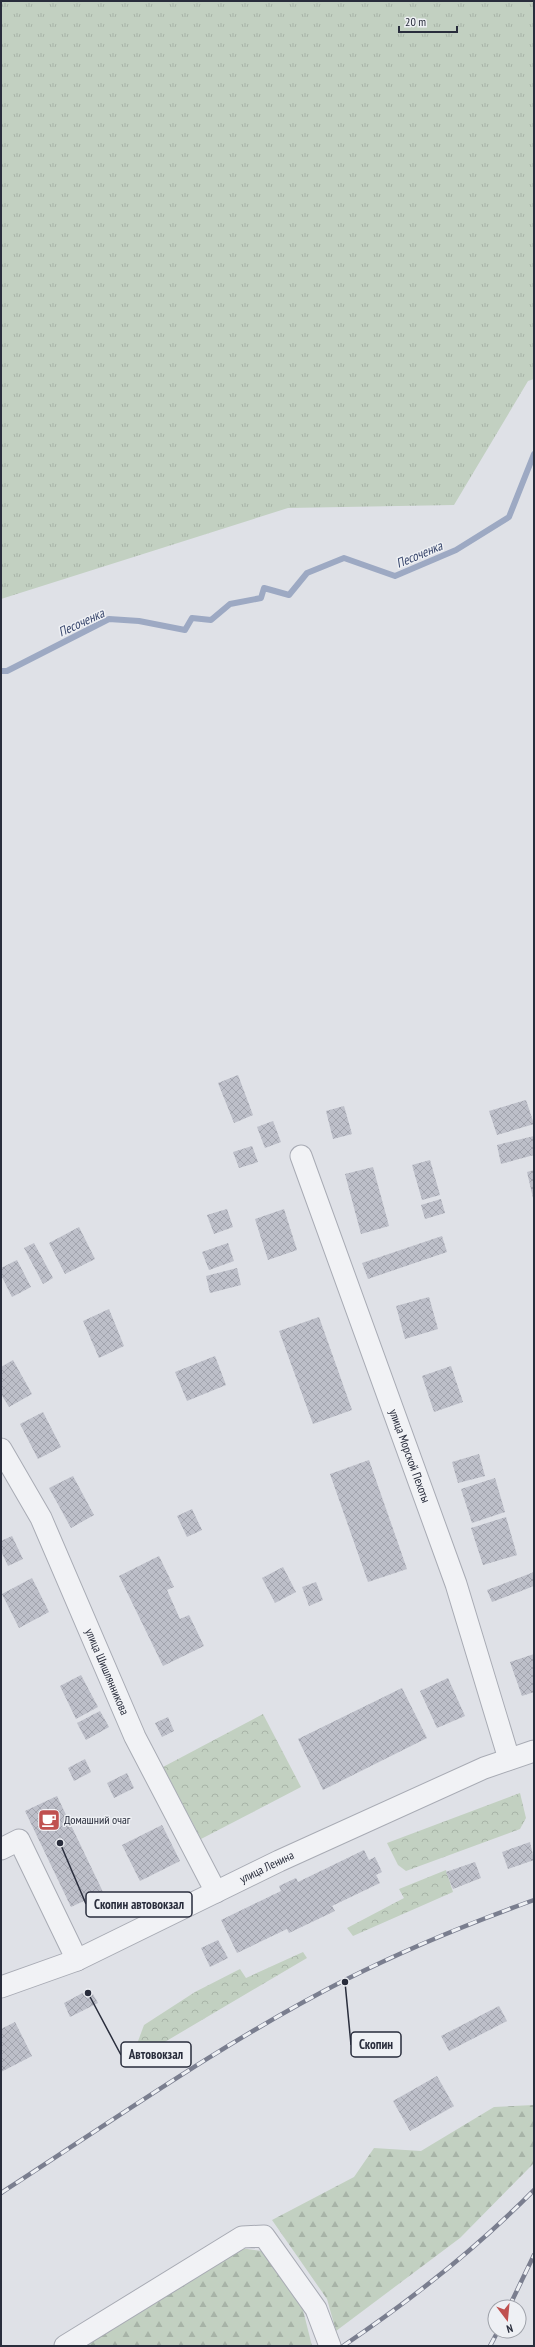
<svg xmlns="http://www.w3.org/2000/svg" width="535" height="2347" font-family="'PT Sans Narrow',sans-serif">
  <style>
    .grass { fill: url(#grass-tufts) }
    .forest { fill: url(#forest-firs) }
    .park { fill: url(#park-crowns) }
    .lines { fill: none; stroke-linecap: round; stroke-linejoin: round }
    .stream { stroke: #9da9c3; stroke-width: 6 }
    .building { fill: url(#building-cross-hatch) }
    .minor-casing { stroke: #a8abb4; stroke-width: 23 }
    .minor { stroke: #f1f2f5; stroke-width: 21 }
    .rail-casing { stroke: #7a7e8f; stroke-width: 4.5 }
    .rail { stroke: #eef0f4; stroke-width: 3; stroke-dasharray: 9; stroke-linecap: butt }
    .labels { text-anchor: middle; stroke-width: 3; stroke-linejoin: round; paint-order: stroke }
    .street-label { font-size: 12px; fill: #292d3c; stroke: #eef0f4 }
    .poi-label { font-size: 12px; fill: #292d3c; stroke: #eef0f4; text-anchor: start }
    .water-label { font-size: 13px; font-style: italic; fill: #38466c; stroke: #eef0f4 }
    .leader { fill: none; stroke: #292d3c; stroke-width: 1.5 }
    .callout-dot { fill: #292d3c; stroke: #eef0f4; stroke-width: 1.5 }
    .callout { fill: #eef0f4; stroke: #292d3c; stroke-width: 1.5 }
    .callout-label { font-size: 13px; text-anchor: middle; font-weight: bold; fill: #292d3c }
  </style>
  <defs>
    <pattern id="grass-tufts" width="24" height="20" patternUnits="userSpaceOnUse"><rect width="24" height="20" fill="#c2d0c1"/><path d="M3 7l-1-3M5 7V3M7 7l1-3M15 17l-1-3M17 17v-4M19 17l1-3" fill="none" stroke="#a7b3a7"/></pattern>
    <pattern id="forest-firs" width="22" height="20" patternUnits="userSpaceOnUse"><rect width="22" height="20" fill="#c2d0c1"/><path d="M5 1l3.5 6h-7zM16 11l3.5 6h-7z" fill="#a7b3a7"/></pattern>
    <pattern id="park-crowns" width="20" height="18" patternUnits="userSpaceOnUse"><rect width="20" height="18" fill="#c2d0c1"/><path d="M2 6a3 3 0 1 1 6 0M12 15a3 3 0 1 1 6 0" fill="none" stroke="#a7b3a7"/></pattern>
    <pattern id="building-cross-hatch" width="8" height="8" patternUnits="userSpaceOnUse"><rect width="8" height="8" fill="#bdbfc9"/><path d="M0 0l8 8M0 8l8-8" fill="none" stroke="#a2a4ae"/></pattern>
  </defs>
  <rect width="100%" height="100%" fill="#dfe1e7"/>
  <path class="grass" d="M1 1H534V379L528 381 454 505 288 508 1 599Z"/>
  <g class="forest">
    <path d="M534 2105V2163L460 2238 336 2331 327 2299 272 2220 354 2177 374 2148 421 2151 494 2107Z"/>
    <path d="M240 2248 262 2251 303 2310 312 2346H83Z"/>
  </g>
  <g class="park">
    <path d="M263 1714 301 1787 201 1839 163 1767Z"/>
    <path d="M520 1793 526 1818 520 1829 406 1871 398 1865 387 1843Z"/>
    <path d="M446 1870 453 1892 353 1936 347 1928 404 1898 399 1889Z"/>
    <path d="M303 1952 307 1958 141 2056 134 2052 144 2025 195 1992 240 1969 246 1978Z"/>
  </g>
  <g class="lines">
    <path class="stream" d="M1 671H7L109 619 139 621 185 630 192 618 211 620 230 604 261 598 264 588 289 595 307 573 344 558 395 576 456 550 509 517 534 454"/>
  </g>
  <g class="building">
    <path d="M238 1075 253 1115 234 1123 218 1083Z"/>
    <path d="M526 1100 534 1124 497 1135 489 1111Z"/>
    <path d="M344 1106 352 1134 333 1139 326 1111Z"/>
    <path d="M273 1121 281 1142 265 1148 257 1127Z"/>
    <path d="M534 1136V1155L501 1164 497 1145Z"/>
    <path d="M252 1146 258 1162 239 1168 233 1152Z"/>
    <path d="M430 1160 440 1195 422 1200 412 1165Z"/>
    <path d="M373 1167 389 1226 361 1234 345 1174Z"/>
    <path d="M534 1170V1198H533L527 1172Z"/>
    <path d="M441 1199 445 1213 425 1219 421 1205Z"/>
    <path d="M227 1209 233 1227 214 1234 207 1215Z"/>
    <path d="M284 1209 297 1250 268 1260 255 1219Z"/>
    <path d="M79 1227 95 1259 65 1274 49 1243Z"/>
    <path d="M442 1236 447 1252 368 1279 362 1263Z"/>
    <path d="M34 1243 53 1278 43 1284 24 1248Z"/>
    <path d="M228 1243 234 1261 209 1270 202 1252Z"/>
    <path d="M17 1260 31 1287 12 1297 1 1275V1268Z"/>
    <path d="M237 1268 241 1285 210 1293 206 1276Z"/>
    <path d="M429 1297 438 1329 405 1339 396 1306Z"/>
    <path d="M109 1309 124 1346 99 1358 83 1321Z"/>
    <path d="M319 1317 352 1410 313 1424 279 1331Z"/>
    <path d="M215 1356 226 1385 187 1401 175 1372Z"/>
    <path d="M13 1360 32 1394 9 1407 1 1394V1367Z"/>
    <path d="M451 1366 463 1402 434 1412 422 1376Z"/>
    <path d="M43 1412 61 1447 38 1459 20 1424Z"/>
    <path d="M479 1454 485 1476 458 1483 452 1462Z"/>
    <path d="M369 1460 407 1569 368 1582 330 1474Z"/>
    <path d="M73 1476 94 1515 71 1528 49 1488Z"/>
    <path d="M495 1478 505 1512 472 1523 461 1489Z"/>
    <path d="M192 1509 202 1530 187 1537 177 1516Z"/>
    <path d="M506 1517 517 1555 483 1565 471 1528Z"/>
    <path d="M12 1536 23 1559 8 1566 1 1551V1541Z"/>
    <path d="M159 1556 174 1587 167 1590 180 1619 189 1615 204 1646 163 1666 119 1576Z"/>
    <path d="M283 1567 296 1592 275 1603 262 1578Z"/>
    <path d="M534 1572V1586L492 1602 487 1590Z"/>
    <path d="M32 1578 49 1612 19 1628 2 1594Z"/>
    <path d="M316 1582 323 1600 309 1606 302 1587Z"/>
    <path d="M534 1654V1692L522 1696 510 1662Z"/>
    <path d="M81 1675 98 1707 76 1719 60 1686Z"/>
    <path d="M448 1678 465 1716 437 1728 420 1691Z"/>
    <path d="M402 1688 427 1738 323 1790 298 1739Z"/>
    <path d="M100 1711 109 1727 86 1740 77 1723Z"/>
    <path d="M168 1717 174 1731 162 1737 155 1723Z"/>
    <path d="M85 1759 91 1772 74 1781 68 1768Z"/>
    <path d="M127 1773 134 1788 114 1798 107 1783Z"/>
    <path d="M57 1796 103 1892 71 1907 25 1811Z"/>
    <path d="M162 1825 180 1861 140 1881 122 1845Z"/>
    <path d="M530 1842 534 1860 508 1869 502 1852Z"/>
    <path d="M364 1850 369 1860 375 1857 382 1872 376 1875 380 1883 332 1906 335 1911 289 1933 287 1929 237 1953 221 1920 281 1891 279 1886 296 1878 298 1882Z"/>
    <path d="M475 1862 481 1878 453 1889 446 1872Z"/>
    <path d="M218 1940 228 1958 210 1967 201 1948Z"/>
    <path d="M90 1989 98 2003 70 2017 64 2003Z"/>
    <path d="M499 2006 507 2021 449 2051 441 2036Z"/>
    <path d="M15 2022 32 2056 1 2072V2029Z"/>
    <path d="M437 2076 454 2106 410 2131 393 2101Z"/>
  </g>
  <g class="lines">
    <g class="minor-casing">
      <g id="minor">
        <path id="s1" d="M301 1156 456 1584 509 1759"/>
        <path id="s2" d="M1 1449 41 1518 135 1737 216 1892"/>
        <path d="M1 1849 19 1840 77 1960"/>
        <path id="s3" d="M1 1987 77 1960 279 1861 484 1768 534 1751"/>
        <path d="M65 2346 242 2237 264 2236 316 2309 330 2346"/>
      </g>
    </g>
    <use href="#minor" class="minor"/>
    <g class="rail-casing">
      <g id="rail">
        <path d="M1 2193C112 2121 227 2040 345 1980 406 1949 470 1923 534 1900"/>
        <path d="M509 2307 534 2255"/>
        <path d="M343 2346C411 2300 476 2249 534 2190"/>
        <path d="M490 2346 498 2331"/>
      </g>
    </g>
    <use href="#rail" class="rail"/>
  </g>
  <defs>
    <g id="cafe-square" transform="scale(1.15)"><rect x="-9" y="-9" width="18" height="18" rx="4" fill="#c05150" stroke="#eef0f4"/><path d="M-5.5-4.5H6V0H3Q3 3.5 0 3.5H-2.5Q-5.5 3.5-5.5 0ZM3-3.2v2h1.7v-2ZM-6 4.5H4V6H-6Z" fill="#fff"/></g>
  </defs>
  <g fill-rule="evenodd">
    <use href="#cafe-square" x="49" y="1820"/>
  </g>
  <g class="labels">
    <g class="street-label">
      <text dy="4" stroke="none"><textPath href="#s1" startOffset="319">улица Морской Пехоты</textPath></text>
      <text dy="4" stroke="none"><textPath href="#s2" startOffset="247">улица Шишлянникова</textPath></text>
      <text dy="4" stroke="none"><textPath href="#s3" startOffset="292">улица Ленина</textPath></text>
    </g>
    <g class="poi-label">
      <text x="64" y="1824">Домашний очаг</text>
    </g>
    <g class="water-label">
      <text transform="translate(419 554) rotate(-23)" y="5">Песоченка</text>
      <text transform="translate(81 622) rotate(-25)" y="5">Песоченка</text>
    </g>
  </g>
  <path class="leader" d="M60 1843L86 1904M345 1982L351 2045M88 1993L121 2055"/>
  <g class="callout-dot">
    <circle cx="60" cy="1843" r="4"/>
    <circle cx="345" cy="1982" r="4"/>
    <circle cx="88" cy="1993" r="4"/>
  </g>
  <g class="callout">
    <rect x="86" y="1892" width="106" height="25" rx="4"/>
    <rect x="351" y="2032" width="50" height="25" rx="4"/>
    <rect x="121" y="2042" width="70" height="25" rx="4"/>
  </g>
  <g class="callout-label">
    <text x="139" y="1909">Скопин автовокзал</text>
    <text x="376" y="2049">Скопин</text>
    <text x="156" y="2059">Автовокзал</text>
  </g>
  <rect width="535" height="2347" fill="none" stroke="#292d3c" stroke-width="4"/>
  <g transform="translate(507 2319) rotate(164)"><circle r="19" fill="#eef0f4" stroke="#9fa2aa"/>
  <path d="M0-3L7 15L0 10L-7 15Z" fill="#c05150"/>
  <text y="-6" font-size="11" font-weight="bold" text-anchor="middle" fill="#292d3c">N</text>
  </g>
  <path d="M399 26v6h58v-6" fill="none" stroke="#292d3c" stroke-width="2"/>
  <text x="405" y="26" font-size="12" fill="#292d3c" stroke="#eef0f4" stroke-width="3" paint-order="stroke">20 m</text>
</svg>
